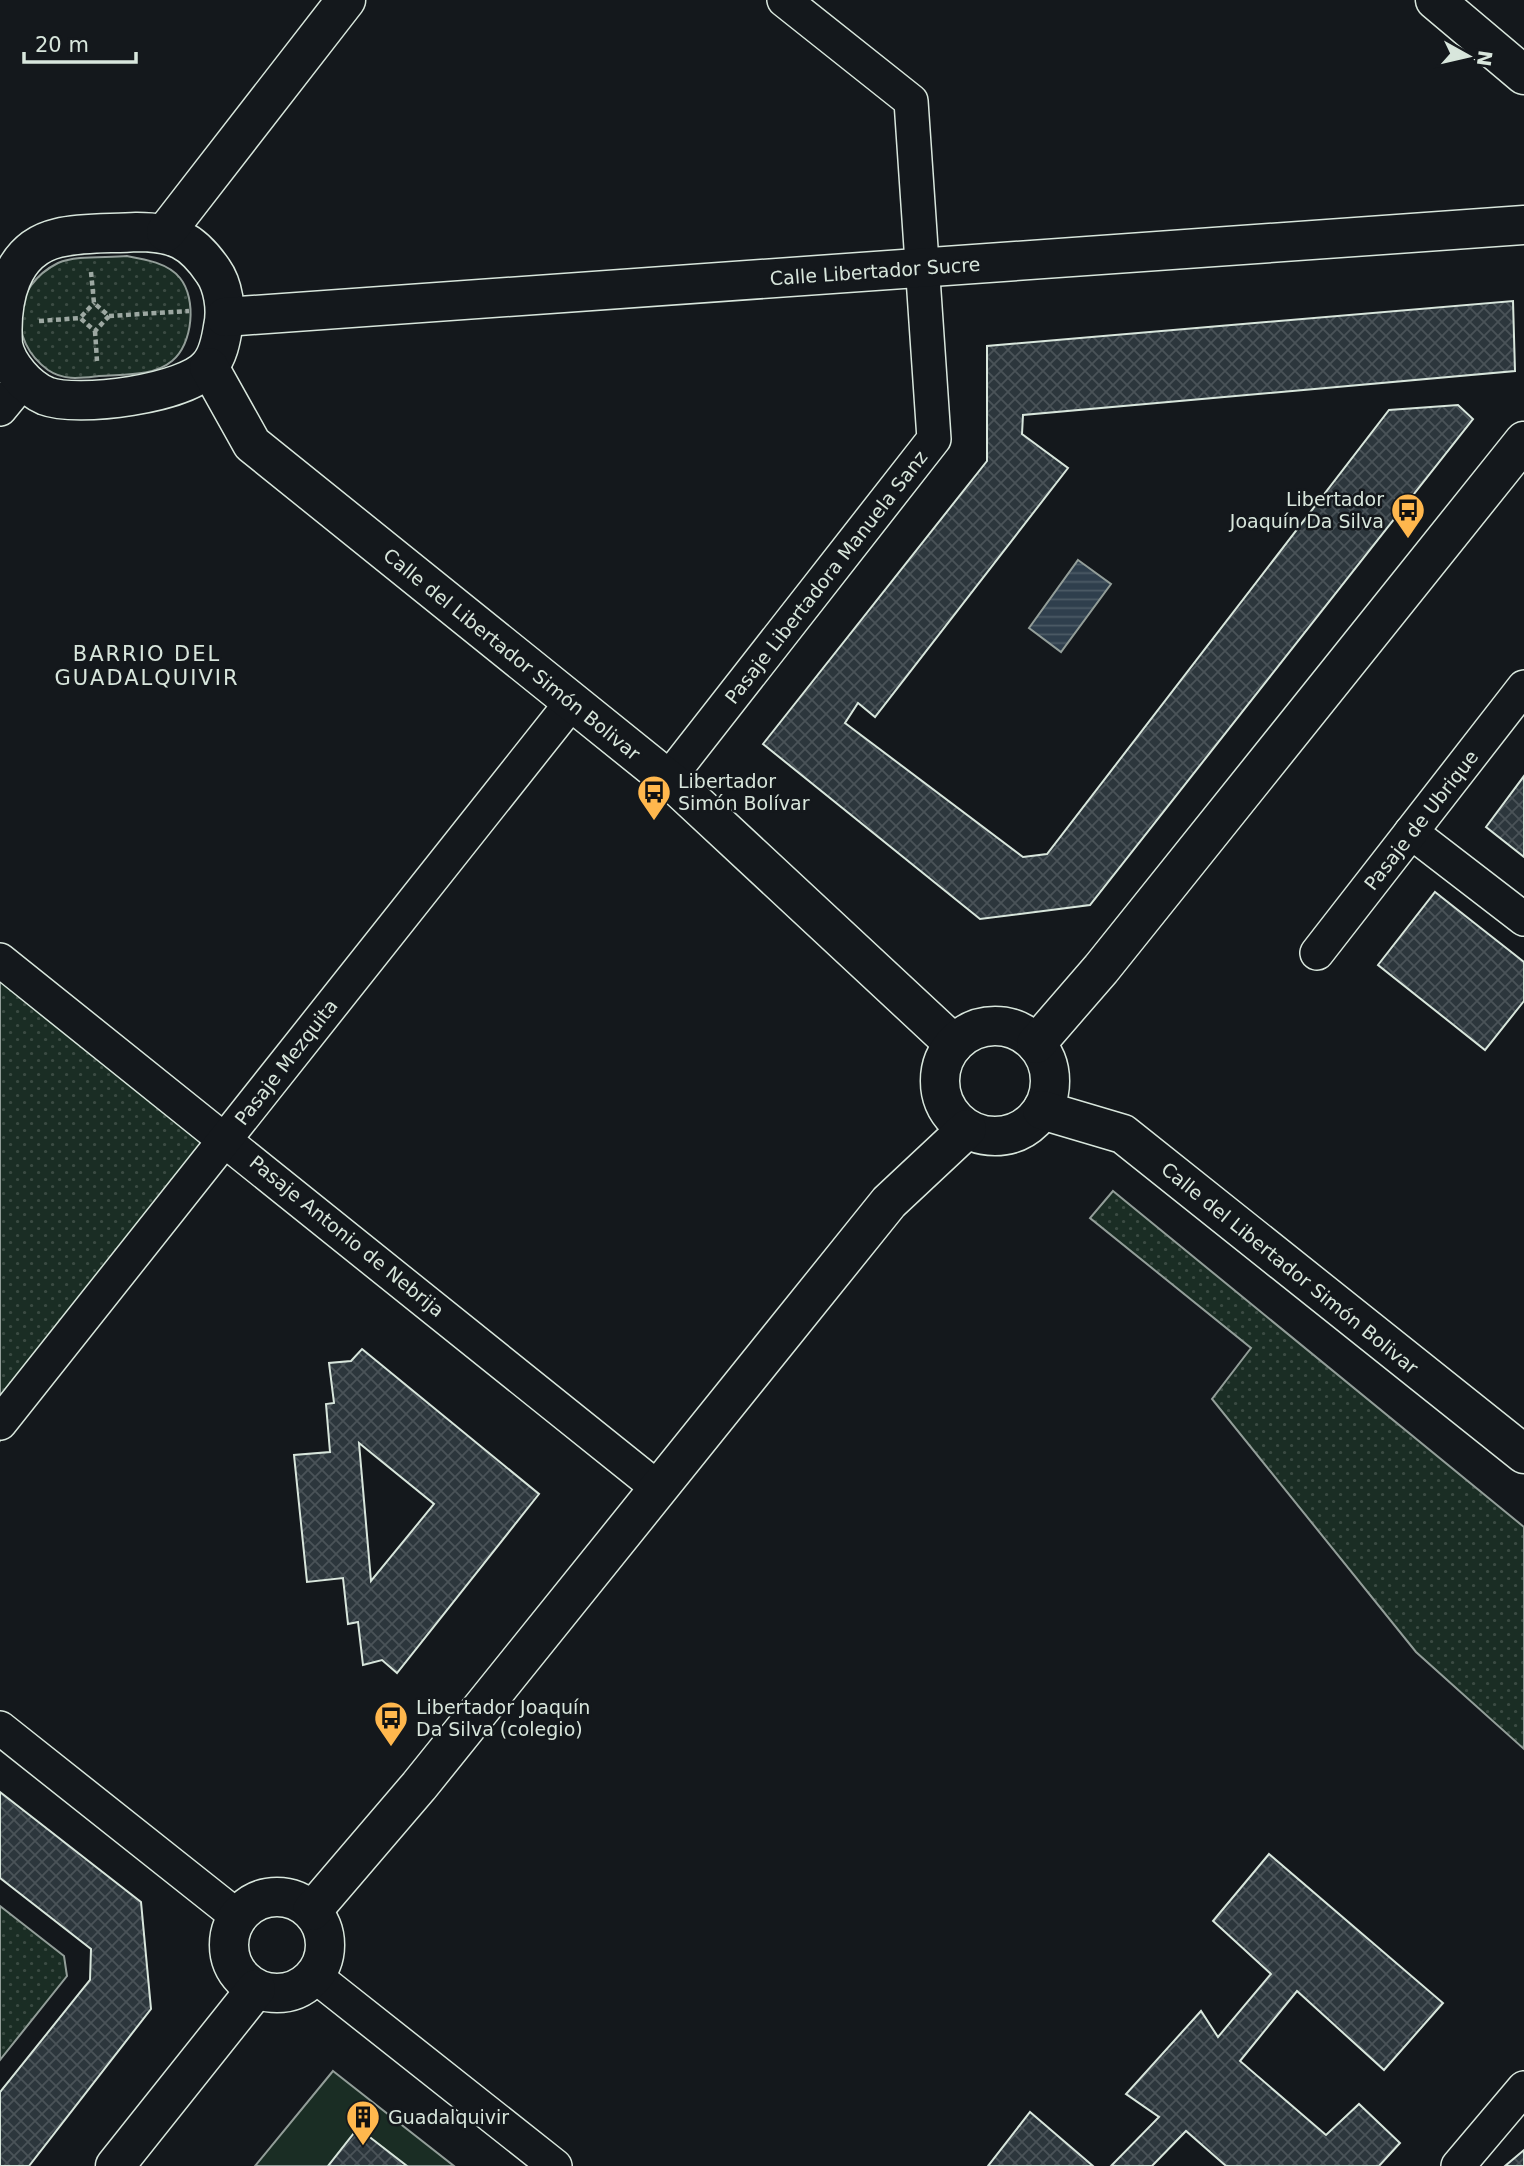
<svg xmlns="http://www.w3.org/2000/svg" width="1524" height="2166" font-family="'DejaVu Sans',sans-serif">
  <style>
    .park { fill: url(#park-dots); stroke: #939e99; stroke-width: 2 }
    .pitch { fill: #1a2d24; stroke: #939e99; stroke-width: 2 }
    .water { fill: url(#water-rules); stroke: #939e99; stroke-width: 2 }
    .building { fill: url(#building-cross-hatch); stroke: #d8e6dc; stroke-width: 2; fill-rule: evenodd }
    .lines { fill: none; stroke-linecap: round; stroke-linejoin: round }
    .street-casing { stroke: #d8e6dc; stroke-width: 36 }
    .secondary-casing { stroke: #d8e6dc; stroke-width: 41 }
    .path { stroke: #9da8a2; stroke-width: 4.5; stroke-dasharray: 5 3.5; stroke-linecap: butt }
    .street { stroke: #14181c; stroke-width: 33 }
    .secondary { stroke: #14181c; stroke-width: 38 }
    .labels { text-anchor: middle; stroke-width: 5; stroke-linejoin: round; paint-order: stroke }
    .street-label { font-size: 19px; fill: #d8e6dc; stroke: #14181c }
    .poi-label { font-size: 19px; fill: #d8e6dc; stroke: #14181c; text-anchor: start }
    .neighbourhood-label { font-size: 21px; letter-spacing: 2px; fill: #d8e6dc; stroke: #14181c }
  </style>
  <defs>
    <pattern id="park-dots" width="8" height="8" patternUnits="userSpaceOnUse" patternTransform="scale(1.75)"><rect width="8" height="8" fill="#1a2d24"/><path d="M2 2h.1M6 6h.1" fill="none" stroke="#3b4b43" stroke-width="1.8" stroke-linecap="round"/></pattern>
    <pattern id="water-rules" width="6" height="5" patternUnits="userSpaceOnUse" patternTransform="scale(1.75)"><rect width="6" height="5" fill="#2f3f4d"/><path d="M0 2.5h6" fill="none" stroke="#4c5b66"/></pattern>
    <pattern id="building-cross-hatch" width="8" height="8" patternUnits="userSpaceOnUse" patternTransform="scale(1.75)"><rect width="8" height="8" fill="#2c363c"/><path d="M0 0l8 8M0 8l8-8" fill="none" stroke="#4a5358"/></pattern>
  </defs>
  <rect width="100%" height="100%" fill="#14181c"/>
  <g class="park">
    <path d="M127 256C144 259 168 263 180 278 197 299 193 344 172 361 153 377 122 374 99 376 81 378 64 381 48 370 7 340 12 286 58 263 76 255 107 258 127 256Z"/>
    <path d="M0 979 225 1159 0 1441Z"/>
    <path d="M1113 1191 1524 1527V1749L1416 1652 1212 1399 1251 1348 1090 1218Z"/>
    <path d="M0 1906 64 1956 67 1976 0 2060Z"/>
  </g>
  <path class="pitch" d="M333 2071 454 2166H255Z"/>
  <path class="water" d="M1078 560 1111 584 1061 652 1029 628Z"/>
  <g class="building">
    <path d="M1513 301 1515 371 1023 415 1022 434 1068 468 875 717 858 703 845 723 1023 857 1047 854 1389 410 1458 405 1473 419 1090 905 980 919 763 744 987 461V346Z"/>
    <path d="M1524 776V857L1486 827Z"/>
    <path d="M1435 892 1524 962V1001L1485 1050 1378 965Z"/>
    <path d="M362 1349 539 1494 397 1673 382 1660 363 1665 358 1622 348 1624 343 1578 307 1582 294 1455 330 1452 326 1404 334 1403 329 1363 351 1361ZM359 1443 434 1504 371 1581Z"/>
    <path d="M0 1792 141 1902 151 2009 29 2166H0V2092L90 1980 91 1949 0 1878Z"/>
    <path d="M1269 1854 1443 2003 1384 2070 1297 1991 1240 2061 1326 2135 1359 2104 1400 2143 1379 2166H1226L1186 2131 1152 2166H1111L1159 2117 1126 2094 1201 2011 1218 2037 1271 1974 1213 1921Z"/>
    <path d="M1030 2112 1093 2166H988Z"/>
    <path d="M358 2128 407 2166H328Z"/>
    <path d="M1524 2150V2166H1505Z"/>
  </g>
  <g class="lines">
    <g class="street-casing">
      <g id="street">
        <path d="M0 409 23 381"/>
        <path d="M668 779 934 439 911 101 784 0"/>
        <path d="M1411 832 1524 919"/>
        <path d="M1317 953 1524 687"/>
        <path d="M0 960 659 1489"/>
        <path d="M0 1423 572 702"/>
        <path d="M0 1728 238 1917"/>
        <path d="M315 1976 555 2166"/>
        <path d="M1458 2166 1524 2088"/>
      </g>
    </g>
    <g class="secondary-casing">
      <g id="secondary">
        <path d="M1435 0 1524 75"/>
        <path d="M137 232C174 232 192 240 213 271 223 285 227 309 223 327 221 340 218 356 209 366 187 394 77 408 46 396 27 388 7 365 3 345 0 301 10 249 58 238 83 232 112 234 137 232Z"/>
        <path d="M166 232 346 0"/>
        <path d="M225 317 1524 225"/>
        <path d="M209 367 252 444 679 788 954 1044"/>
        <circle cx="995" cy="1081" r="55"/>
        <path d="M1036 1044 1101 969 1524 441"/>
        <path d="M1042 1110 1123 1134 1524 1454"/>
        <circle cx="277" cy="1945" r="48"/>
        <path d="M312 1911 419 1786 889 1202 967 1129"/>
        <path d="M115 2166 256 1989"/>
      </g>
    </g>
    <g class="path">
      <path d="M91 272 94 303 109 316 95 331 80 318 94 303"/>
      <path d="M109 316 189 311"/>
      <path d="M39 321 80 318"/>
      <path d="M95 331 97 361"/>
    </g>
    <use href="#street" class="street"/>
    <use href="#secondary" class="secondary"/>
  </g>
  <defs>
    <g id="bus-pin" transform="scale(1.75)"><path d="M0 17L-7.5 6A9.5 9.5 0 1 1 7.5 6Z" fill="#ffb74d" stroke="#14181c"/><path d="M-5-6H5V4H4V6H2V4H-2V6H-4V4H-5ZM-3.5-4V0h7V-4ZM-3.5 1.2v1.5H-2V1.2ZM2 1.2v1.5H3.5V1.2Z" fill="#111"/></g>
    <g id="building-pin" transform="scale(1.75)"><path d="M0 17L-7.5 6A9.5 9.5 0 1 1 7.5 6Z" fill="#ffb74d" stroke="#14181c"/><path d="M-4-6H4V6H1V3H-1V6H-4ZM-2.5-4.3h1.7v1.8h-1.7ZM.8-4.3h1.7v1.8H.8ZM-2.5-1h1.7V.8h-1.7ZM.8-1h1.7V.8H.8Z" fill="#111"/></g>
  </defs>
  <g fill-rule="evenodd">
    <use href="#bus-pin" x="1408" y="510"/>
    <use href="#bus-pin" x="654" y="792"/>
    <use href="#bus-pin" x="391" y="1718"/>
    <use href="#building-pin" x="363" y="2117"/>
  </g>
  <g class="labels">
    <g class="street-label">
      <text transform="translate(875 271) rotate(-4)" y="7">Calle Libertador Sucre</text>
      <text transform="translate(826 577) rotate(-52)" y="7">Pasaje Libertadora Manuela Sanz</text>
      <text transform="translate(512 654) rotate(39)" y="7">Calle del Libertador Simón Bolivar</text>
      <text transform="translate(1421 820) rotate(-52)" y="7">Pasaje de Ubrique</text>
      <text transform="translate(286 1062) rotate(-52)" y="7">Pasaje Mezquita</text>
      <text transform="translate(347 1236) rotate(39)" y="7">Pasaje Antonio de Nebrija</text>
      <text transform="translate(1290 1268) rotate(39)" y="7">Calle del Libertador Simón Bolivar</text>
    </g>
    <g class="poi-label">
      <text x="1384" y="506" text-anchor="end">Libertador<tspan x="1384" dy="22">Joaquín Da Silva</tspan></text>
      <text x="678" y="788">Libertador<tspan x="678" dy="22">Simón Bolívar</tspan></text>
      <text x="416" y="1714">Libertador Joaquín<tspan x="416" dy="22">Da Silva (colegio)</tspan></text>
      <text x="388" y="2124">Guadalquivir</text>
    </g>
    <g class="neighbourhood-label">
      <text x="147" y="661">BARRIO DEL<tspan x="147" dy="24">GUADALQUIVIR</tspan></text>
    </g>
  </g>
  <g transform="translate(1468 56) rotate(98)" stroke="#14181c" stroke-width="5" paint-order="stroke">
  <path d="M0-5L12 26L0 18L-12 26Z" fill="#d8e6dc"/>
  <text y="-10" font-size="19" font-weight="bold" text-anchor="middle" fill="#d8e6dc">N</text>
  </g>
  <path d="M24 52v10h112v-10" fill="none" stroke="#d8e6dc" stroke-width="3.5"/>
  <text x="35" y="52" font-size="21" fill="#d8e6dc" stroke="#14181c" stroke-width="5" paint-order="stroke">20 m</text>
</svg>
